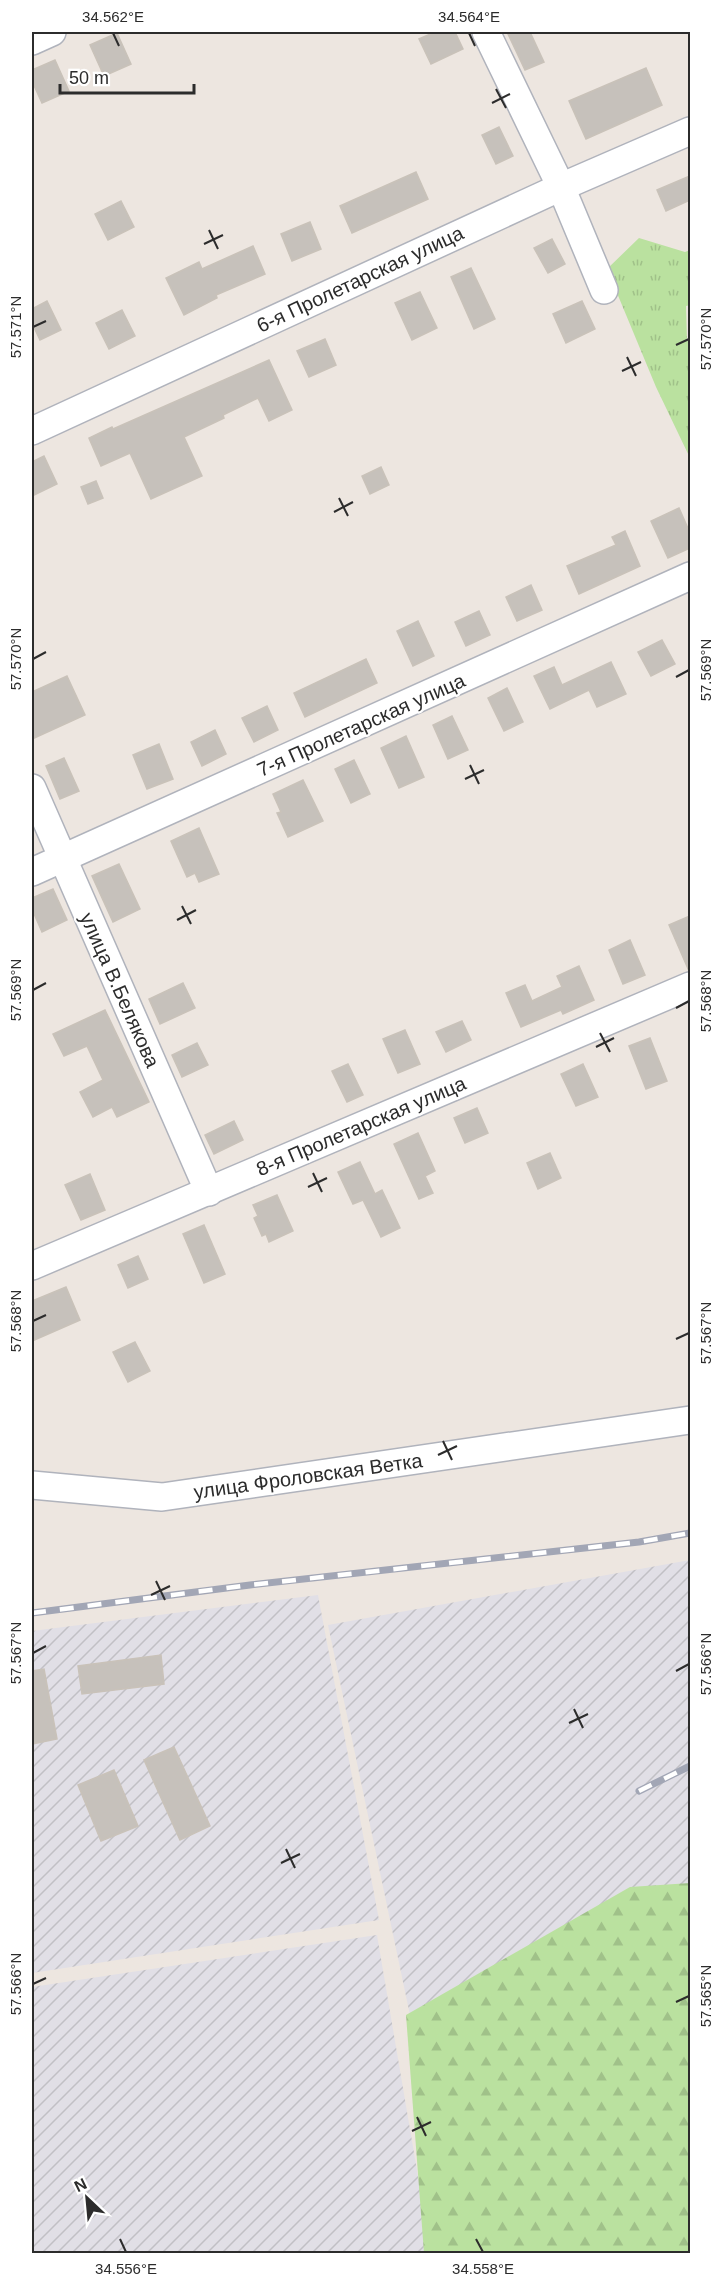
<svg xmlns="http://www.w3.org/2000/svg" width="722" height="2285" font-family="Arial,sans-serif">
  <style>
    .industrial { fill: url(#industrial-furrows) }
    .grass { fill: url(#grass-tufts) }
    .forest { fill: url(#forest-firs) }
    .building { fill: #c6c1bb; stroke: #c9c2b9; stroke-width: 1.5 }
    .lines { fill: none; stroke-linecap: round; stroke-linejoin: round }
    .minor-casing { stroke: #b0b3bc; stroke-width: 30 }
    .minor { stroke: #fff; stroke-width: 27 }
    .rail-casing { stroke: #a2a6b5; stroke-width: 7 }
    .rail { stroke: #fff; stroke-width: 4.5; stroke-dasharray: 14; stroke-linecap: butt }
    .ticks { fill: none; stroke: #2c2c2c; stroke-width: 2 }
    .labels { text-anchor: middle; stroke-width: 4.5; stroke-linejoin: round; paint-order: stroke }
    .street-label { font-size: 20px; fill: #2c2c2c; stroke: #fff }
    .neatline { fill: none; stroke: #2c2c2c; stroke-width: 2 }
    .ticks-label { font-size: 15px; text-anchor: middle; fill: #2c2c2c }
  </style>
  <defs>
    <pattern id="industrial-furrows" width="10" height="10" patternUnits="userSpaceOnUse" patternTransform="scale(1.5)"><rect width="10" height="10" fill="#e1dfe6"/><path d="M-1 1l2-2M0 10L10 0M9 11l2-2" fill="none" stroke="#c1c0c5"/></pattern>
    <pattern id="grass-tufts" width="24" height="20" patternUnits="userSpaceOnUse" patternTransform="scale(1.5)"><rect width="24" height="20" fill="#bae19f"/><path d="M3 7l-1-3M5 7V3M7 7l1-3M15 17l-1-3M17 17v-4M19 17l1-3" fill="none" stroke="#a0c189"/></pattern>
    <pattern id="forest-firs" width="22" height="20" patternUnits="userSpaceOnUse" patternTransform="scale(1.5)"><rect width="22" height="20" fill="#bae19f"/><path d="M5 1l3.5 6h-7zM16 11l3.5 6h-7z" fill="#a0c189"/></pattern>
  </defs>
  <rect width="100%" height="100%" fill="#ede6e0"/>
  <g class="industrial">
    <path d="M690 1560V2253H460L328 1625Z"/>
    <path d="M318 1595 379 1920 32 1973V1631Z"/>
    <path d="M377 1935 431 2253 32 2254V1987Z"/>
  </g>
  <path class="grass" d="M639 238 685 252 690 250V305L686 306 687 340 690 341V458L656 387 607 269Z"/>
  <path class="forest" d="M690 1883V2253H424L406 2015 630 1887Z"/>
  <g class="building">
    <path d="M435 32H455L463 49 431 64 419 39Z"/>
    <path d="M507 32H530L544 62 525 70Z"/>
    <path d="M117 33 131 64 104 76 90 45Z"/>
    <path d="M55 60 69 91 42 103 32 81V70Z"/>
    <path d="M646 68 662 105 586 139 569 101Z"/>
    <path d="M499 127 513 156 496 164 482 135Z"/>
    <path d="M416 172 428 199 352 233 340 206Z"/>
    <path d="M690 176V200L666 211 657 190Z"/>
    <path d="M121 201 134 227 108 240 95 214Z"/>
    <path d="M310 222 321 249 292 261 281 234Z"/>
    <path d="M552 239 565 264 548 273 534 248Z"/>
    <path d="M253 246 265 274 216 295 217 298 184 315 166 278 199 262 202 269Z"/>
    <path d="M471 268 495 319 474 329 451 277Z"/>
    <path d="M420 292 437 328 412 340 395 303Z"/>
    <path d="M47 301 61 330 40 340 32 323V309Z"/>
    <path d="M582 301 595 329 566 343 553 314Z"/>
    <path d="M122 310 135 336 109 349 96 323Z"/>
    <path d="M325 339 336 365 309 377 297 351Z"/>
    <path d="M269 360 292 410 269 421 258 398 223 415 224 418 184 437 202 476 151 499 130 453 101 466 89 438 112 427 113 429Z"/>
    <path d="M44 456 57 484 32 496V462Z"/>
    <path d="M381 467 389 485 370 494 362 476Z"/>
    <path d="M96 481 103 498 88 504 81 487Z"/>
    <path d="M679 508 690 533V548L668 558 651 521Z"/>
    <path d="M625 531 640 566 579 594 567 566 616 545 612 537Z"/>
    <path d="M531 585 542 610 517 621 506 597Z"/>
    <path d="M479 611 490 635 466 646 455 622Z"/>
    <path d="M418 621 434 656 413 666 397 631Z"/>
    <path d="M662 640 675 664 651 676 638 652Z"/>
    <path d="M366 659 377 683 305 717 294 693Z"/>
    <path d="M611 662 626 694 597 707 589 690 550 709 534 676 554 667 562 685Z"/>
    <path d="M67 676 85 715 32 739V692Z"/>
    <path d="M507 688 523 722 504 731 488 698Z"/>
    <path d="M267 706 278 730 254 742 242 718Z"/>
    <path d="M452 716 468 750 448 759 433 725Z"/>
    <path d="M215 730 226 754 202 766 191 742Z"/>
    <path d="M406 736 424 777 399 788 381 748Z"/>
    <path d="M159 744 173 779 147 789 133 755Z"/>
    <path d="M64 758 79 791 60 799 46 766Z"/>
    <path d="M354 760 370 794 351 803 335 769Z"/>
    <path d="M303 780 323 821 288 837 277 813 281 812 273 794Z"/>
    <path d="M199 828 219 874 199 882 195 873 187 877 171 841Z"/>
    <path d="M119 864 140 909 113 922 92 876Z"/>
    <path d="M53 889 67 920 42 932 32 909V898Z"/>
    <path d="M690 916V970L689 971 669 925Z"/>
    <path d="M630 940 645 975 623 984 609 950Z"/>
    <path d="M579 966 594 1000 563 1014 561 1010 521 1027 506 993 525 985 532 1001 562 987 557 976Z"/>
    <path d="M183 983 195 1008 160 1024 149 999Z"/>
    <path d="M105 1010 149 1102 117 1117 112 1107 93 1117 80 1092 103 1080 87 1046 64 1056 53 1034Z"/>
    <path d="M462 1021 471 1040 446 1052 436 1032Z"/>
    <path d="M405 1030 420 1064 398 1073 383 1039Z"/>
    <path d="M650 1038 667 1081 646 1089 629 1046Z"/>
    <path d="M197 1043 208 1065 182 1077 172 1055Z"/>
    <path d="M348 1064 363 1095 347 1102 332 1071Z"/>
    <path d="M583 1064 598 1097 576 1106 561 1074Z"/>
    <path d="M477 1108 488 1133 465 1143 454 1118Z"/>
    <path d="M234 1121 243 1140 214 1154 205 1135Z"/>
    <path d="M418 1133 435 1171 425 1176 433 1193 419 1199 394 1144Z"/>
    <path d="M550 1153 561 1178 538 1189 527 1163Z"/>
    <path d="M360 1162 375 1194 382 1190 400 1228 381 1237 363 1200 353 1204 338 1172Z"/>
    <path d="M90 1174 105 1210 81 1220 65 1185Z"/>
    <path d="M277 1195 293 1231 269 1242 266 1234 262 1236 254 1218 258 1216 253 1205Z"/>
    <path d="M204 1225 225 1274 204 1283 183 1234Z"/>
    <path d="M138 1256 148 1279 128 1288 118 1265Z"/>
    <path d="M66 1287 80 1320 32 1341V1301Z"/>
    <path d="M135 1342 150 1371 128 1382 113 1352Z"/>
    <path d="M161 1655 164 1684 82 1694 78 1666Z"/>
    <path d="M44 1669 57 1739 32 1744V1671Z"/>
    <path d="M174 1747 210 1826 180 1840 144 1760Z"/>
    <path d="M114 1770 138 1826 101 1841 78 1785Z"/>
  </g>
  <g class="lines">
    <g class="minor-casing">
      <g id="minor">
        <path d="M486 32 561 187 604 290"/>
        <path d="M32 41 52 32"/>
        <path d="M32 431 561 187 690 131"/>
        <path d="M32 788 209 1192"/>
        <path d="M32 872 690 576"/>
        <path d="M32 1266 690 986"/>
        <path d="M32 1485 162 1497 690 1420"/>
      </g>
    </g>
    <use href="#minor" class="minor"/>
    <g class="rail-casing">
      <g id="rail">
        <path d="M32 1613 250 1585 639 1542 690 1533"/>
        <path d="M639 1791 690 1766"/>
      </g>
    </g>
    <use href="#rail" class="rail"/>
  </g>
  <path class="ticks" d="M113 33 119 46M469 33 475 46M496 89 506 108M492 103 510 94M209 230 218 249M204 244 223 235M33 327 46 321M676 345 689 339M627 357 636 376M622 371 641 362M339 498 348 516M334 512 353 502M33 659 46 652M676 677 689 670M470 765 479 784M465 779 484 770M182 906 191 924M177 920 196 910M33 990 46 983M676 1008 689 1001M600 1033 610 1052M596 1047 614 1038M313 1173 322 1192M308 1187 327 1178M33 1321 46 1315M676 1339 689 1333M443 1441 452 1460M438 1455 457 1446M156 1581 165 1600M151 1595 170 1586M33 1653 46 1646M676 1671 689 1664M574 1709 583 1728M569 1723 588 1714M286 1849 295 1868M281 1863 300 1854M33 1984 46 1978M676 2002 689 1996M417 2117 426 2136M412 2131 431 2122M120 2239 126 2252M476 2239 483 2252"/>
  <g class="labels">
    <g class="street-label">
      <text transform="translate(360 279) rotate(-25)" y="7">6-я Пролетарская улица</text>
      <text transform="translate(361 725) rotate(-24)" y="7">7-я Пролетарская улица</text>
      <text transform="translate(120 990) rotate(66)" y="7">улица В.Белякова</text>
      <text transform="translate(361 1126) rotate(-23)" y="7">8-я Пролетарская улица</text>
      <text transform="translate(308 1476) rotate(-8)" y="7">улица Фроловская Ветка</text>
    </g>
  </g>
  <rect width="722" height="2285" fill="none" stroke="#ffffff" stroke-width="66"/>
  <g transform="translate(87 2198) rotate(334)" stroke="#ffffff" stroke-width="4.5" paint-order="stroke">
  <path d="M0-4.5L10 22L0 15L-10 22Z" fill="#2c2c2c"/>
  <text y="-9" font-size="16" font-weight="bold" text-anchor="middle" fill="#2c2c2c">N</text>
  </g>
  <path d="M60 84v9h134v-9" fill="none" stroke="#2c2c2c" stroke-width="3"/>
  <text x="69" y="84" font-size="18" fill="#2c2c2c" stroke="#ffffff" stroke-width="4.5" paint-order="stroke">50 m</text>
  <rect x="33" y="33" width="656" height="2219" class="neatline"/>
  <g class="ticks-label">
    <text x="113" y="22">34.562°E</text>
    <text x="469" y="22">34.564°E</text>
    <text transform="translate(16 327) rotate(-90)" y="5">57.571°N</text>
    <text transform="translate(706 339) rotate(-90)" y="5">57.570°N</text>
    <text transform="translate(16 659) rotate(-90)" y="5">57.570°N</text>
    <text transform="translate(706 670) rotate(-90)" y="5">57.569°N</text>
    <text transform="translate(16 990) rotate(-90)" y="5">57.569°N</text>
    <text transform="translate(706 1001) rotate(-90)" y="5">57.568°N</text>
    <text transform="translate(16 1321) rotate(-90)" y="5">57.568°N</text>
    <text transform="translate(706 1333) rotate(-90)" y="5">57.567°N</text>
    <text transform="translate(16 1653) rotate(-90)" y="5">57.567°N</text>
    <text transform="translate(706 1664) rotate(-90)" y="5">57.566°N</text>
    <text transform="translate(16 1984) rotate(-90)" y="5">57.566°N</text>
    <text transform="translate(706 1996) rotate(-90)" y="5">57.565°N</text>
    <text x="126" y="2274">34.556°E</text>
    <text x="483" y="2274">34.558°E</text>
  </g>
</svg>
